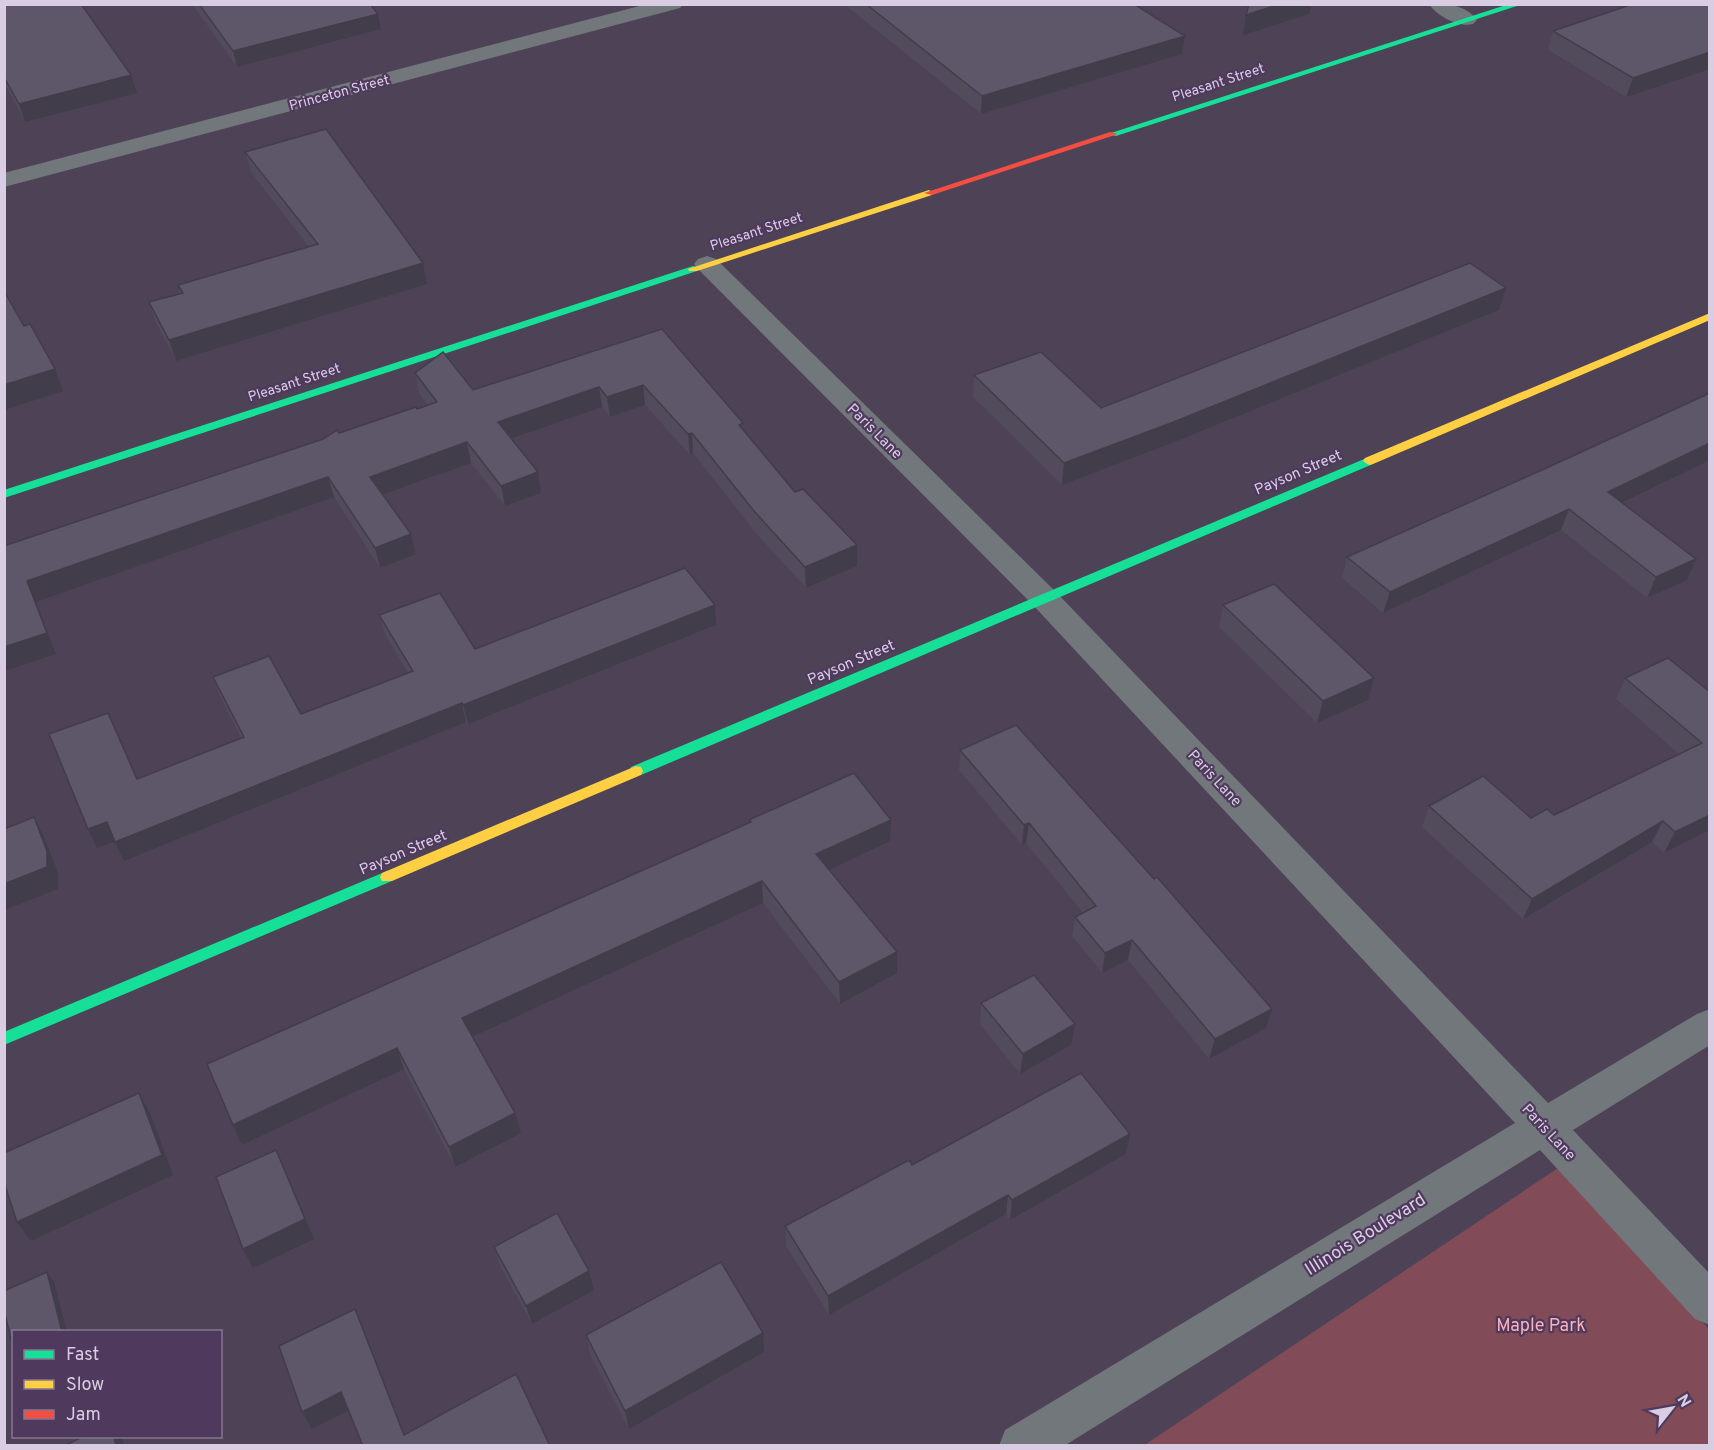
<svg xmlns="http://www.w3.org/2000/svg" width="1714" height="1450" font-family="Overpass,sans-serif">
  <style>
    .green { fill: #814c57 }
    .lines { fill: none; stroke-linecap: round; stroke-linejoin: round }
    .street { fill: #72777c; fill-rule: evenodd }
    .fast { fill: #16e098; fill-rule: evenodd }
    .slow { fill: #ffcf43; fill-rule: evenodd }
    .jam { fill: #f24e42; fill-rule: evenodd }
    .wall { fill: #514b5b }
    .shaded-wall { fill: #423d4a }
    .building { fill: #5e576a; stroke: #423d4a; stroke-width: 1.5 }
    .labels { text-anchor: middle; stroke-width: 4.5; stroke-linejoin: round; paint-order: stroke }
    .far-street-label { font-size: 14px; fill: #d9cde3; stroke: #4f3a5e }
    .street-label { font-size: 15px; fill: #d9cde3; stroke: #4f3a5e }
    .near-street-label { font-size: 18px; fill: #d9cde3; stroke: #4f3a5e }
    .near-park-label { font-size: 18px; fill: #fdb0ba; stroke: #4f3a5e }
  </style>
  <rect width="100%" height="100%" fill="#4e4256"/>
  <path class="green" d="M1558 1168 1709 1329V1445L1143 1446Z"/>
  <g class="lines">
    <g class="street">
      <path d="M647 4H683L680 8 4 187V173Z"/>
      <path d="M1429 4C1447 4 1465 4 1477 20L1473 24C1459 28 1437 16 1429 4Z"/>
      <path d="M707 256 716 259 1055 591 1548 1103 1697 1014 1710 1009V1045L1573 1130 1710 1274V1325L1695 1319 1540 1150 1064 1446H999L1005 1430 1515 1123 1033 605 698 269 694 264 698 259Z"/>
    </g>
    <g class="fast">
      <path d="M1509 4H1523L1116 136 1108 134Z"/>
      <path d="M693 266 697 267V271L4 498V490Z"/>
      <path d="M1369 457 1375 461 1373 464 641 775H631L629 771 631 767Z"/>
      <path d="M387 871 392 873 394 877 392 881 4 1045V1032Z"/>
    </g>
    <g class="slow">
      <path d="M929 190 934 193 932 195 697 271H689L688 269Z"/>
      <path d="M1710 313V320L1373 464 1369 465 1363 461 1365 458Z"/>
      <path d="M636 766 641 767 643 771 641 775 392 881H382L380 877 382 873Z"/>
    </g>
    <path class="jam" d="M1110 132 1118 134 932 195 924 193Z"/>
  </g>
  <g class="wall">
    <path d="M4 4 137 93 25 122 4 83Z"/>
    <path d="M192 4H370L378 14 381 29 237 67Z"/>
    <path d="M844 4H1134L1185 36 1182 54 981 114Z"/>
    <path d="M1710 4 1626 97 1548 50 1553 31Z"/>
    <path d="M245 152 423 263 427 284 176 361 156 323 149 302 180 293 178 285 309 247 251 172Z"/>
    <path d="M1506 288 1499 310 1167 445 1062 485 973 397 974 375 1101 408Z"/>
    <path d="M662 329 743 430 857 566 806 588 755 532 693 453 690 455 645 405 610 417 602 407 512 439 541 493 505 506 471 463 383 495 411 534 416 554 380 568 334 497 36 602 56 654 4 546 339 433 428 405 419 394 415 373 473 390Z"/>
    <path d="M1710 393V460L1622 502 1696 559 1687 580 1647 598 1561 530 1383 613 1342 578 1347 557 1553 465Z"/>
    <path d="M1223 605 1368 700 1317 723 1219 627Z"/>
    <path d="M379 615 475 649 716 625 468 724 466 722 124 861 115 841 97 848 137 779 241 738 220 696 213 677 301 714 408 673 385 634Z"/>
    <path d="M1625 678 1710 692V830L1664 853 1652 842 1523 919 1422 827 1429 806 1531 818 1554 815 1679 754 1616 699Z"/>
    <path d="M960 750 1266 1028 1209 1059 1128 960 1102 973 1072 936 1075 917 1083 913 1026 843 1022 845 959 770Z"/>
    <path d="M749 820 890 841 829 870 897 973 840 1004 763 903 473 1037 521 1133 455 1167 404 1069 242 1145 233 1125 750 823Z"/>
    <path d="M981 1003 1071 1045 1020 1074 980 1024Z"/>
    <path d="M1126 1154 1010 1220 1006 1214 829 1315 786 1246 785 1226 912 1165Z"/>
    <path d="M494 1247 589 1271 594 1290 532 1324 500 1266Z"/>
    <path d="M586 1335 764 1352 629 1429 590 1354Z"/>
  </g>
  <g class="shaded-wall">
    <path d="M1280 4H1312L1309 14 1243 35 1246 15Z"/>
    <path d="M378 14 381 29 237 67 233 51Z"/>
    <path d="M1185 36 1182 54 981 114 982 96Z"/>
    <path d="M1710 52V69L1626 97 1633 78Z"/>
    <path d="M131 75 137 93 25 122 19 104Z"/>
    <path d="M423 263 427 284 176 361 169 340Z"/>
    <path d="M1506 288 1499 310 1167 445 1062 485 1064 463Z"/>
    <path d="M55 369 63 391 4 410V385Z"/>
    <path d="M643 385 645 405 610 417 607 397Z"/>
    <path d="M599 387 602 407 502 442 498 422Z"/>
    <path d="M692 433 693 453 690 455 688 434Z"/>
    <path d="M467 442 471 463 376 497 370 477Z"/>
    <path d="M1710 443V460L1600 513 1608 492Z"/>
    <path d="M538 472 541 493 505 506 501 486Z"/>
    <path d="M328 477 334 497 36 602 56 654 4 671V647L27 581Z"/>
    <path d="M1569 509 1561 530 1383 613 1390 592Z"/>
    <path d="M411 534 416 554 380 568 375 548Z"/>
    <path d="M857 545V566L806 588 805 567Z"/>
    <path d="M1696 559 1687 580 1647 598 1656 577Z"/>
    <path d="M715 605 716 625 468 724 463 705Z"/>
    <path d="M1374 678 1368 700 1317 723 1323 701Z"/>
    <path d="M462 703 466 722 124 861 115 842Z"/>
    <path d="M1710 815V830L1664 853 1675 832Z"/>
    <path d="M34 817 45 839 58 873V889L4 910V884Z"/>
    <path d="M891 820 890 841 817 876 816 854Z"/>
    <path d="M1663 821 1652 842 1523 919 1532 899Z"/>
    <path d="M107 822 116 841 97 848 88 829Z"/>
    <path d="M1029 823 1026 843 1022 845 1024 825Z"/>
    <path d="M762 881 763 903 468 1039 462 1018Z"/>
    <path d="M1132 940 1128 960 1102 973 1105 953Z"/>
    <path d="M897 952V973L840 1004 839 982Z"/>
    <path d="M1272 1009 1266 1028 1209 1059 1215 1039Z"/>
    <path d="M1075 1024 1071 1045 1020 1074 1023 1054Z"/>
    <path d="M397 1048 404 1069 242 1145 233 1125Z"/>
    <path d="M139 1093 150 1113 173 1175 31 1241 17 1222Z"/>
    <path d="M515 1113 521 1133 455 1167 449 1147Z"/>
    <path d="M1130 1134 1126 1154 1010 1220 1012 1200Z"/>
    <path d="M276 1150 314 1239 253 1268 243 1249Z"/>
    <path d="M1008 1195 1006 1214 829 1315 828 1296Z"/>
    <path d="M589 1271 594 1290 532 1324 526 1306Z"/>
    <path d="M47 1272 54 1282 67 1332H62Z"/>
    <path d="M355 1309 363 1328 409 1446 404 1435Z"/>
    <path d="M763 1333 764 1352 629 1429 625 1411Z"/>
    <path d="M341 1392 350 1410 312 1429 302 1412Z"/>
    <path d="M114 1437H120L123 1440 124 1446H116Z"/>
  </g>
  <g class="building">
    <path d="M4 4H81L131 75 19 104 4 77Z"/>
    <path d="M199 4H370L378 14 233 51Z"/>
    <path d="M866 4H1134L1185 36 982 96Z"/>
    <path d="M1249 4H1280L1246 15Z"/>
    <path d="M1633 4H1710V52L1633 78 1553 31Z"/>
    <path d="M326 129 423 263 169 340 149 302 183 293 178 285 318 244 245 152Z"/>
    <path d="M1470 263 1506 288 1171 423 1064 463 974 375 1041 352 1101 408Z"/>
    <path d="M4 291 24 326 30 324 55 369 4 385Z"/>
    <path d="M662 329 743 423 739 425 795 492 803 489 857 545 805 567 754 511 692 433 688 434 643 385 607 397 599 387 498 422 538 472 501 486 467 442 370 477 411 534 375 548 328 477 27 581 47 633 4 647V546L323 439 337 430 339 433 416 407 417 409 437 402 415 373 443 352 473 390Z"/>
    <path d="M1710 393V443L1608 492 1696 559 1656 577 1569 509 1390 592 1347 557 1553 465Z"/>
    <path d="M685 568 715 605 463 705 462 703 115 842 107 822 88 829 49 734 108 713 137 779 244 737 213 677 269 656 301 714 413 671 379 615 440 593 475 649Z"/>
    <path d="M1274 584 1374 678 1323 701 1223 605Z"/>
    <path d="M1668 658 1710 692V815L1675 832 1663 821 1532 899 1429 806 1483 776 1531 818 1547 809 1554 815 1702 743 1625 678Z"/>
    <path d="M1016 725 1154 879 1157 877 1272 1009 1215 1039 1132 940 1105 953 1075 917 1096 906 1029 823 1024 825 960 750Z"/>
    <path d="M854 773 891 820 816 854 897 952 839 982 762 881 462 1018 515 1113 449 1147 397 1048 233 1125 207 1064 751 822 749 820Z"/>
    <path d="M34 817 47 851V867L4 884V829Z"/>
    <path d="M1034 975 1075 1024 1023 1054 981 1003Z"/>
    <path d="M1081 1073 1130 1134 1012 1200 1008 1195 828 1296 785 1226 909 1160 912 1165Z"/>
    <path d="M139 1093 162 1155 17 1222 4 1182V1153Z"/>
    <path d="M276 1150 305 1219 243 1249 216 1177Z"/>
    <path d="M557 1213 589 1271 526 1306 494 1247Z"/>
    <path d="M721 1262 763 1333 625 1411 586 1335Z"/>
    <path d="M47 1272 62 1332H14V1351L4 1310V1291Z"/>
    <path d="M355 1309 404 1435 516 1374 550 1446H363L341 1392 302 1412 279 1346Z"/>
    <path d="M82 1437H114L116 1446H64Z"/>
  </g>
  <g class="labels">
    <g class="far-street-label">
      <text transform="translate(1218 82) rotate(-18)" y="5">Pleasant Street</text>
      <text transform="translate(339 92) rotate(-15)" y="5">Princeton Street</text>
      <text transform="translate(756 231) rotate(-18)" y="5">Pleasant Street</text>
      <text transform="translate(294 382) rotate(-18)" y="5">Pleasant Street</text>
    </g>
    <g class="street-label">
      <text transform="translate(875 431) rotate(45)" y="5">Paris Lane</text>
      <text transform="translate(1298 472) rotate(-23)" y="5">Payson Street</text>
      <text transform="translate(851 662) rotate(-23)" y="5">Payson Street</text>
      <text transform="translate(1215 778) rotate(47)" y="5">Paris Lane</text>
      <text transform="translate(403 852) rotate(-23)" y="5">Payson Street</text>
      <text transform="translate(1549 1132) rotate(47)" y="5">Paris Lane</text>
    </g>
    <g class="near-street-label">
      <text transform="translate(1365 1234) rotate(-32)" y="6">Illinois Boulevard</text>
    </g>
    <g class="near-park-label">
      <text x="1541" y="1331">Maple Park</text>
    </g>
  </g>
  <rect width="1714" height="1450" fill="none" stroke="#d9cde3" stroke-width="12"/>
  <rect x="12" y="1330" width="210" height="108" fill="#4f3a5e" stroke="#867593" stroke-width="1.5"/>
  <rect x="24" y="1350" width="30" height="9" fill="#16e098" stroke="#867593" stroke-width="1.5"/>
  <text x="66" y="1360" font-size="18" fill="#d9cde3">Fast</text>
  <rect x="24" y="1380" width="30" height="9" fill="#ffcf43" stroke="#867593" stroke-width="1.5"/>
  <text x="66" y="1390" font-size="18" fill="#d9cde3">Slow</text>
  <rect x="24" y="1410" width="30" height="9" fill="#f24e42" stroke="#867593" stroke-width="1.5"/>
  <text x="66" y="1420" font-size="18" fill="#d9cde3">Jam</text>
  <g transform="translate(1672 1408) rotate(59)" stroke="#4f3a5e" stroke-width="4.5" paint-order="stroke">
  <path d="M0-4.5L10 22L0 15L-10 22Z" fill="#d9cde3"/>
  <text y="-9" font-size="16" font-weight="bold" text-anchor="middle" fill="#d9cde3">N</text>
  </g>
</svg>
